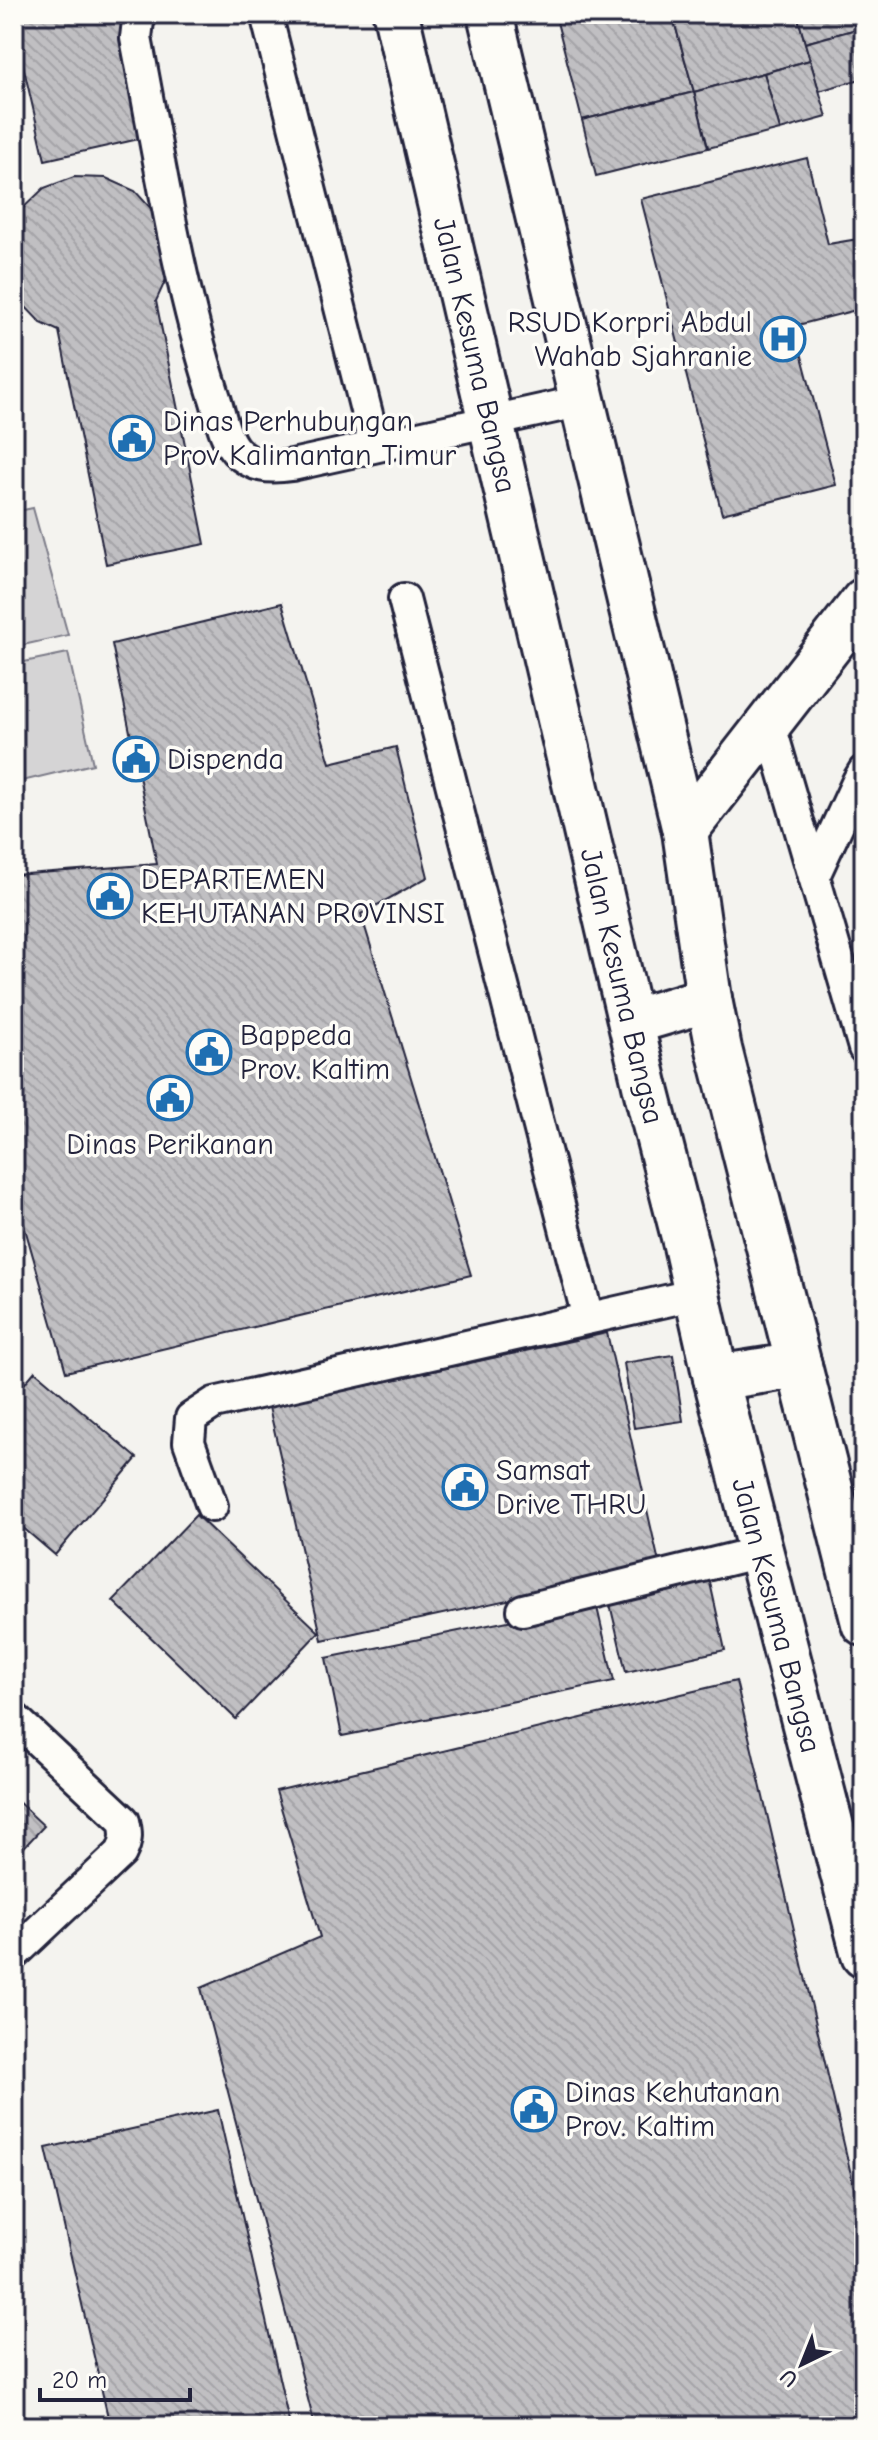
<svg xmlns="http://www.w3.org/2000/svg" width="878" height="2440" font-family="'Comic Neue',sans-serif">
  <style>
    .garden { fill: #d5d4d5; stroke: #7c7b88; stroke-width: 2 }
    .building { fill: url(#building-back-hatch); stroke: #22223b; stroke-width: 2 }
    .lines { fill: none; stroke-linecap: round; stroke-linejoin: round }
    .lane-casing { stroke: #22223b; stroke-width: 36 }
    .street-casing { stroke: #22223b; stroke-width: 50 }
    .secondary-casing { stroke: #22223b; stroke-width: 50 }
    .lane { stroke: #fdfcf7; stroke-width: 30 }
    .street { stroke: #fdfcf7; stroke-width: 44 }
    .secondary { stroke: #fdfcf7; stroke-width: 44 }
    .labels { text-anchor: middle; stroke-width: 7; stroke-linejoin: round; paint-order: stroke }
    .poi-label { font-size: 30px; fill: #22223b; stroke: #fdfcf7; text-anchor: start }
    .street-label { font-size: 30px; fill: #22223b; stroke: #fdfcf7 }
  </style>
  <defs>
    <pattern id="building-back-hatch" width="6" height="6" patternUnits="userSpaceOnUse" patternTransform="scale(2)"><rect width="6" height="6" fill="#c0bfc2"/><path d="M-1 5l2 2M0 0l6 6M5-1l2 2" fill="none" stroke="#a5a4a8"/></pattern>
  </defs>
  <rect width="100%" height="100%" fill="#f4f3ef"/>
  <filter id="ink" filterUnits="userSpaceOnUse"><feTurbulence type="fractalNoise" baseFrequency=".0125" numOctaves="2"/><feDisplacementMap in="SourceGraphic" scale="16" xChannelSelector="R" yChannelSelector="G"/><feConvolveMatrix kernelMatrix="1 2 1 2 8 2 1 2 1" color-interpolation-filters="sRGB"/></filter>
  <g filter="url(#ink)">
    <g class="garden">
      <path d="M33 508 68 635 14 647V512Z"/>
      <path d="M68 653 93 764 14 783V664Z"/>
    </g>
    <g class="building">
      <path d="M14 14H119L148 137 45 160 14 26Z"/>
      <path d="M555 14H672L694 92 582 120Z"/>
      <path d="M672 14H797L810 60 694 92Z"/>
      <path d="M797 14H864V27L805 43Z"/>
      <path d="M864 27V78L819 91 805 43Z"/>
      <path d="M810 60 827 117 780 130 764 73Z"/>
      <path d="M764 73 780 130 708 148 694 92Z"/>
      <path d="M694 92 708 148 596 176 582 120Z"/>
      <path d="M807 158 828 244 864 238V308L794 326 836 485 722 514 641 199Z"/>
      <path d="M74 177 106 178 135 191 156 214 168 275 156 301 205 544 106 564 59 331 41 323 19 300 14 287V226L21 210 44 188Z"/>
      <path d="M282 603 330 763 396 747 428 877 361 914 471 1275 66 1372 14 1190V875L157 864 112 644Z"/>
      <path d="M607 1333 660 1567 322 1640 269 1407Z"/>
      <path d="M673 1355 683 1421 634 1428 624 1363Z"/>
      <path d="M35 1371 137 1458 55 1555 14 1520V1396Z"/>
      <path d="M196 1515 319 1632 236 1719 113 1601Z"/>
      <path d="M709 1578 725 1650 626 1672 609 1600Z"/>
      <path d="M596 1603 614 1681 342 1736 326 1658Z"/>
      <path d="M736 1681 864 2230V2426H315L201 1988 320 1937 276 1791Z"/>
      <path d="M14 1798 44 1826 14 1858Z"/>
      <path d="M218 2110 290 2426H110L46 2148Z"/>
    </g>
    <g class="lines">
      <g class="lane-casing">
        <g id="lane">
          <path d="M142 14 138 21 136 38C159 157 177 279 214 395 220 412 223 437 236 451 253 468 270 468 292 465L582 401"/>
          <path d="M266 14 375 446"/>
          <path d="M404 599 588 1318"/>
          <path d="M769 722 864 1048"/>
          <path d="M814 876 858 781 864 771"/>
          <path d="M212 1506 189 1442 191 1418 214 1403 697 1294"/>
          <path d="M523 1610 760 1552"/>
          <path d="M14 1718 124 1821C127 1834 127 1841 121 1853L14 1954"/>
        </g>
      </g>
      <g class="street-casing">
        <path id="street" d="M685 831 864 601"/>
      </g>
      <g class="secondary-casing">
        <g id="secondary">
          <path id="s1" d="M396 14 647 1093 685 1241 716 1378 864 1955"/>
          <path d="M490 14 685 831 709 999 719 1049 864 1623"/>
          <path d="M631 1022 709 999"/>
          <path d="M716 1378 799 1365"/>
        </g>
      </g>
      <use href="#lane" class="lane"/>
      <use href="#street" class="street"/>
      <use href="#secondary" class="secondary"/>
    </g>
  </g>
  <defs>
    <g id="hospital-ring" transform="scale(2.3)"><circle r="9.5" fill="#fdfcf7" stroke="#1f6fb2" stroke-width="1.5"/><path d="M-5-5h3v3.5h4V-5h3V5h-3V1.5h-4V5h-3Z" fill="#1f6fb2"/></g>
    <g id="civic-ring" transform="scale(2.3)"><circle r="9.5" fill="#fdfcf7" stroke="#1f6fb2" stroke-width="1.5"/><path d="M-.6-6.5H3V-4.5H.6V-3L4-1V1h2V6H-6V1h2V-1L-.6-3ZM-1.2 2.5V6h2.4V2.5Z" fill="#1f6fb2"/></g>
  </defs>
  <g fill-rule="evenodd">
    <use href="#hospital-ring" x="783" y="339"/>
    <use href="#civic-ring" x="132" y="438"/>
    <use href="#civic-ring" x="136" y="759"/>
    <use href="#civic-ring" x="110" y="896"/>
    <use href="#civic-ring" x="209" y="1052"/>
    <use href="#civic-ring" x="170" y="1098"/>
    <use href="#civic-ring" x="465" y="1487"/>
    <use href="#civic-ring" x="534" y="2109"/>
  </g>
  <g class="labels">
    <g class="poi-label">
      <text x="752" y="332" text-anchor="end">RSUD Korpri Abdul<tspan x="752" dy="34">Wahab Sjahranie</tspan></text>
      <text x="163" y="431">Dinas Perhubungan<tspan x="163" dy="34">Prov Kalimantan Timur</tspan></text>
      <text x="167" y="769">Dispenda</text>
      <text x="141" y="889">DEPARTEMEN<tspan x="141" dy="34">KEHUTANAN PROVINSI</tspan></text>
      <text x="240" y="1045">Bappeda<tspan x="240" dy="34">Prov. Kaltim</tspan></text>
      <text x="170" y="1154" text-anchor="middle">Dinas Perikanan</text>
      <text x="496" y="1480">Samsat<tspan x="496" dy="34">Drive THRU</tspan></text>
      <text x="565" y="2102">Dinas Kehutanan<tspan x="565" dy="34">Prov. Kaltim</tspan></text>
    </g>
    <g class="street-label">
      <text dy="10" stroke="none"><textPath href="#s1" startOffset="350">Jalan Kesuma Bangsa</textPath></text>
      <text dy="10" stroke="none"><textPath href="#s1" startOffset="998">Jalan Kesuma Bangsa</textPath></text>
      <text dy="10" stroke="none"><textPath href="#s1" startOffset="1646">Jalan Kesuma Bangsa</textPath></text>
    </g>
  </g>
  <rect width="878" height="2440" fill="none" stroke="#fdfcf7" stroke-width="48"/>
  <rect x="24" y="24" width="830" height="2392" fill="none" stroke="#22223b" stroke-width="3" filter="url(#ink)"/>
  <g transform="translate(802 2364) rotate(223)" stroke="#fdfcf7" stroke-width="6" paint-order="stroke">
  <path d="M0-6L14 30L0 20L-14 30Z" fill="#22223b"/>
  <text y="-12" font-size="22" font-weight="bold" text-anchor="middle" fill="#22223b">U</text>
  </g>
  <path d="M40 2388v12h150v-12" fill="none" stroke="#22223b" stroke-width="4"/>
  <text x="52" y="2388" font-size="24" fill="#22223b" stroke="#fdfcf7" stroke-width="6" paint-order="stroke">20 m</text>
</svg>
